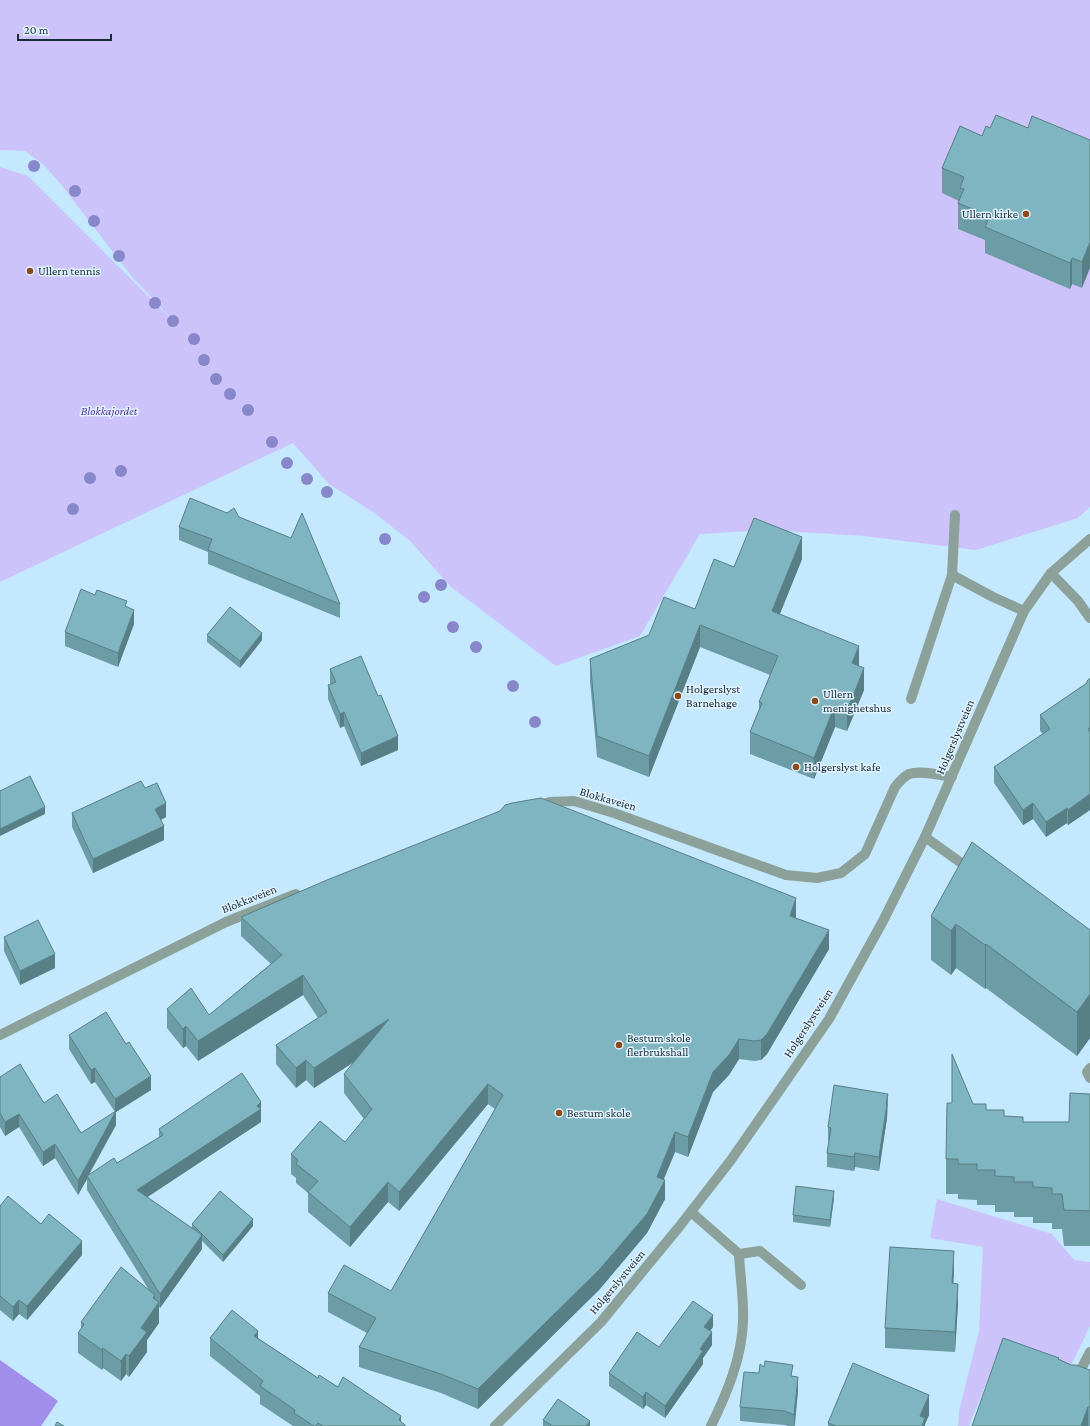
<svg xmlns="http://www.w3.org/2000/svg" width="1090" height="1426" font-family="'Crimson Pro',serif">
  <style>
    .green { fill: #ccc3fb }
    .forest { fill: #a18eea }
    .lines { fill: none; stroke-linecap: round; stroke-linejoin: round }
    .minor { stroke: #8ca19a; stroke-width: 10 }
    .tree { fill: #8887cb }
    .wall { fill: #6c9ca5 }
    .shaded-wall { fill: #587f86 }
    .building { fill: #7eb5c0; stroke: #587f86 }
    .poi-dot { fill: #8c4919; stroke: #e1f3fe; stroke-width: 1.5 }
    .labels { text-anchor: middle; stroke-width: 3; stroke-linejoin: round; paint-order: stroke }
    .poi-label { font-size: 12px; fill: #1a2d36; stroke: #e1f3fe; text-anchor: start }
    .park-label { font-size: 12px; font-style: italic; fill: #5736a1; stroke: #e1f3fe }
    .street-label { font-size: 12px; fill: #1a2d36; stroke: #e1f3fe }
  </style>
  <rect width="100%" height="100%" fill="#c4e9fe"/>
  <g class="green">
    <path d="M0 0H1090V507L1078 518 976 550 864 536 768 530 700 534 640 636 556 666 451 587 410 541 373 512 329 484 293 443 0 582V167L28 176 187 335 133 278 63 187 44 165 25 151 0 150Z"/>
    <path d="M937 1199 1052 1234 1074 1260 1090 1262V1326L1066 1376 998 1353 969 1426H958L959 1411 979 1331 983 1247 930 1238Z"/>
  </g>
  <path class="forest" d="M0 1360 58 1401 41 1426H0Z"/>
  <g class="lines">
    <g class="minor">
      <path d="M955 515 952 575 993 597 1024 611"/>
      <path d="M1051 573 1078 601 1090 618"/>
      <path d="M911 699 952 575"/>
      <path d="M537 807 550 802 574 801 614 813 786 875 817 878 841 873 865 854 895 787C899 782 903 777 909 774 920 770 940 775 952 777"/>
      <path d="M925 837 971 870"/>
      <path d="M0 1035 226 922 296 894"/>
      <path d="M1090 1068 1087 1072 1090 1078"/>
      <path d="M691 1212 739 1254C740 1276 744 1299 743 1321 742 1358 727 1393 711 1426"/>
      <path d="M739 1254 760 1251 801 1285"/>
      <path d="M1076 1379 1090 1352"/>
      <path d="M495 1426 601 1322 679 1227 731 1160 829 1019 883 921 925 837 1024 611 1051 573 1090 539"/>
    </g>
  </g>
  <g class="tree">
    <circle cx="34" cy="166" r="6"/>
    <circle cx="75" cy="191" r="6"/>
    <circle cx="94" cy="221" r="6"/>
    <circle cx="119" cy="256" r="6"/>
    <circle cx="155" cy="303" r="6"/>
    <circle cx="173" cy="321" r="6"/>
    <circle cx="194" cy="339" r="6"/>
    <circle cx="204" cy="360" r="6"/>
    <circle cx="216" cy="379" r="6"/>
    <circle cx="230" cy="394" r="6"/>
    <circle cx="248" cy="410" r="6"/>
    <circle cx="272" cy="442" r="6"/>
    <circle cx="287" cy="463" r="6"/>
    <circle cx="121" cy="471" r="6"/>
    <circle cx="90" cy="478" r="6"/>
    <circle cx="307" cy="479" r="6"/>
    <circle cx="327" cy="492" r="6"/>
    <circle cx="73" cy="509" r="6"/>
    <circle cx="385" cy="539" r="6"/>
    <circle cx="441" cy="585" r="6"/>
    <circle cx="424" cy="597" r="6"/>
    <circle cx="453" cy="627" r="6"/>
    <circle cx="476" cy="647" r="6"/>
    <circle cx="513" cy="686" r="6"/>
    <circle cx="535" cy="722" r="6"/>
  </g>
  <g class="wall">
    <path d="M990 128H1028L1090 140 1082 288 1072 284 1070 289 985 253V240L958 229V203L959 201 942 193V168L982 136Z"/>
    <path d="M239 517 340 604V618L208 564V552L179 540V527Z"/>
    <path d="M802 559 780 614 859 666 864 690 847 731 835 727 814 779 750 754V732L759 709V702L770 675 700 647 649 777 597 757 590 681V659L649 635 695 609 734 567Z"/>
    <path d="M127 607 134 624 118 667 65 646V632Z"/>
    <path d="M207 635 262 640 240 668 207 642Z"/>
    <path d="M330 669 398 750 361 766 344 726 340 728 328 699V685L331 684 330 683Z"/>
    <path d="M1090 678V810L1068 825 1067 823 1046 837 1033 819 1023 825 994 783V767L1043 734 1040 731V715L1087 683Z"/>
    <path d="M72 813 166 817 161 820 164 840 93 873 72 827Z"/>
    <path d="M931 916 1090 930V1038L1077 1056 986 988 985 989 956 968 951 975 931 960Z"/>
    <path d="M241 917H796V918L829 949 767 1054 761 1060 755 1061 739 1059 729 1075 713 1092 688 1157 675 1152 664 1179 665 1199 647 1233 599 1290 478 1409 441 1393 359 1367V1347L367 1333 328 1312V1293L391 1291 495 1109 488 1104 399 1211 388 1202 350 1247 308 1212V1193L296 1183V1178L291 1174V1154L345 1142 364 1119 344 1093V1074L354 1062 314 1088 306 1080 296 1088 276 1064V1045L318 1018 303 995 198 1061 186 1046 183 1048 167 1028V1009L209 1015 271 964 241 936Z"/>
    <path d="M4 937 55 968 20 985 4 951Z"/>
    <path d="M69 1035 151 1090 116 1112V1125L89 1175 117 1163 159 1137V1129L261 1102V1122L147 1197 192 1228V1224L253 1226 223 1262 202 1241V1249L160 1308 159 1307V1323L147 1340V1352L129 1377 126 1374 121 1381 103 1368 102 1370 78 1353V1333L81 1329V1322L149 1290 87 1190V1179L78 1195 55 1158 43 1166 19 1127 5 1136 0 1127V1077L44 1103 81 1133 115 1112 95 1082 91 1084 69 1049Z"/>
    <path d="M888 1094 887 1118 879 1171 855 1167 854 1171 827 1167V1153L829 1141H828V1127Z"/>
    <path d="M1090 1094V1246H1064L1062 1229H1052V1223H1033V1217H1014V1212H995V1205H977V1200L958 1199V1194H946V1159L973 1104 986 1110 1023 1122H1069Z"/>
    <path d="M834 1198 830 1227 793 1222V1215Z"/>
    <path d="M0 1206 41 1224 82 1255 27 1320 19 1314 13 1321 0 1310Z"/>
    <path d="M954 1272 953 1283 958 1304 955 1352 885 1348V1328Z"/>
    <path d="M713 1327 710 1331 712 1345 703 1358V1364L665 1418 646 1405 643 1409 609 1386V1373L659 1347Z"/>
    <path d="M210 1338H258L318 1378 338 1387 401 1422 405 1426H293L260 1404V1396L210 1356Z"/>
    <path d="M1059 1359 1071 1365 1090 1370V1426H972Z"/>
    <path d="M764 1367 793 1376 798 1391 795 1426H788L785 1425 740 1421V1407L759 1373Z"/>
    <path d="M929 1415 925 1424V1426H828V1423Z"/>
    <path d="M543 1420 590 1426H543Z"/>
  </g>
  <g class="shaded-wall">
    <path d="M1090 242V268L1082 288V262Z"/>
    <path d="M1072 258V284L1070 289V263Z"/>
    <path d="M802 537V559L772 633V611Z"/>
    <path d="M134 610V624L118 667V653Z"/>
    <path d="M700 625V647L649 777V756Z"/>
    <path d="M262 633V640L240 668V661Z"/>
    <path d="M859 646V667L852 663Z"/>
    <path d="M864 668V690L847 731V710Z"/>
    <path d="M835 705V727L814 779V758Z"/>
    <path d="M344 712V726L340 728V714Z"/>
    <path d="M398 736V750L361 766V753Z"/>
    <path d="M1090 794V810L1068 825V810Z"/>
    <path d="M166 803V817L155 823V809Z"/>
    <path d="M1033 803V819L1023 825V810Z"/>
    <path d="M45 807V814L0 836V829Z"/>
    <path d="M1067 808V823L1046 837V822Z"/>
    <path d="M164 826V840L93 873V859Z"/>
    <path d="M796 898V917L790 936V916Z"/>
    <path d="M956 924V968L951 975V931Z"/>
    <path d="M829 930V949L767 1054 761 1060V1040Z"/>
    <path d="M986 944V988L985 989V945Z"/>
    <path d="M55 954V968L20 985V971Z"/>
    <path d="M303 975V995L198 1061V1041Z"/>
    <path d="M1090 994V1038L1077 1056V1012Z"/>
    <path d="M389 1019V1039L314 1088V1068Z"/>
    <path d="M186 1026V1046L183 1048V1029Z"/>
    <path d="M739 1039V1059L729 1075 713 1092 688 1157V1137L713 1072Z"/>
    <path d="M306 1060V1080L296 1088V1068Z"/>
    <path d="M95 1068V1082L91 1084V1070Z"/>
    <path d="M151 1076V1090L116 1112V1125L87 1177V1176V1179L78 1195V1181L115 1112V1099Z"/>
    <path d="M488 1084V1104L399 1211V1192Z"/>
    <path d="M888 1094 887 1118 879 1171V1157Z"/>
    <path d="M261 1102V1122L137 1204V1190Z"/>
    <path d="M19 1114V1127L5 1136V1122Z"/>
    <path d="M675 1132V1152L659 1190 665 1180V1199L647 1233 599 1290 478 1409V1389L657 1177Z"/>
    <path d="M55 1144V1158L43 1166V1152Z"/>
    <path d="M855 1153V1167L854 1171V1157Z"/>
    <path d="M388 1182V1202L350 1247V1227Z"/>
    <path d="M834 1191V1198L830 1227V1220Z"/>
    <path d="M253 1219V1226L223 1262V1255Z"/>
    <path d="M202 1235V1249L160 1308V1294Z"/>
    <path d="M82 1241V1255L27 1320V1306Z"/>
    <path d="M954 1251V1272L952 1303V1283Z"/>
    <path d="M958 1284V1304L955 1352V1332Z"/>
    <path d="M155 1295V1309L159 1302V1323L147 1340V1352L129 1377V1356L141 1328 153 1298Z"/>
    <path d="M19 1300V1314L13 1321V1307Z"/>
    <path d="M713 1315V1327L704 1340V1327Z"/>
    <path d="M258 1331V1348L254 1336Z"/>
    <path d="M712 1332V1345L703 1358V1364L665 1418V1406L700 1349Z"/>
    <path d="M103 1348V1368L102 1370V1350Z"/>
    <path d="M126 1354V1374L121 1381V1361Z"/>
    <path d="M798 1377V1391L794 1426V1415Z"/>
    <path d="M646 1392V1405L643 1409V1397Z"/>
    <path d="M929 1395V1415L925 1424V1426H920V1416Z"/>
    <path d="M1088 1407V1426H1081Z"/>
    <path d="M401 1416V1426L399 1420Z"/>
    <path d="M590 1421V1426H586Z"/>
  </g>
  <g class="building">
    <path d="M996 115 1028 128 1032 116 1090 140V242L1082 262 1072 258 1070 263 985 227 990 216 958 203 964 189 960 188 964 177 942 168 960 126 982 136 986 126 990 128Z"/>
    <path d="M190 498 227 513 234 508 239 517 291 538 302 513 340 604 208 550 212 539 179 527Z"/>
    <path d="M754 518 802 537 772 611 859 646 852 663 864 668 855 691 847 710 835 705 814 758 750 732 762 703 759 702 778 656 700 625 649 756 597 736 590 659 649 635 664 597 695 609 714 559 734 567Z"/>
    <path d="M81 589 95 595 97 590 127 601 125 606 134 610 118 653 65 632Z"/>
    <path d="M230 607 262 633 240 661 207 635Z"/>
    <path d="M361 656 378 696 381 695 398 736 361 753 344 712 340 714 328 685 336 682 330 669Z"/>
    <path d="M1090 678V728L1088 729 1090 732V794L1068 810 1067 808 1046 822 1033 803 1023 810 994 767 1050 729 1040 715 1087 683V681Z"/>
    <path d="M30 776 45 807 0 829V791Z"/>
    <path d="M141 781 145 788 157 783 166 803 155 809 164 826 93 859 72 813Z"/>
    <path d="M541 798 796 898 790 916 829 930 767 1034 761 1040 755 1041 739 1039 729 1055 713 1072 688 1137 675 1132 657 1177 665 1180 647 1214 599 1270 478 1389 441 1374 359 1347 376 1318 328 1293 344 1265 391 1291 503 1095 488 1084 399 1192 388 1182 350 1227 308 1192 318 1181 296 1164 298 1160 291 1154 320 1121 345 1142 372 1109 344 1074 389 1019 314 1068 306 1060 296 1068 276 1045 327 1012 303 975 198 1041 186 1026 183 1029 167 1009 191 988 209 1015 282 955 241 917 327 880 500 811 505 805 512 803Z"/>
    <path d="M972 842 1090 930V994L1077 1012 986 944 985 945 956 924 951 931 931 916Z"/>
    <path d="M38 920 55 954 20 971 4 937Z"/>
    <path d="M106 1012 126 1044 129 1042 151 1076 115 1099 95 1068 91 1070 69 1035Z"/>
    <path d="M952 1054 973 1104H986V1110H1004V1116L1023 1117V1122H1069L1070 1093 1090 1094V1211L1064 1210 1062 1194H1052V1188L1033 1187V1182H1014V1177L995 1176V1170H977V1164H958V1159H946L947 1103H952Z"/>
    <path d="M20 1064 44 1103 57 1094 81 1133 116 1111 78 1181 55 1144 43 1152 19 1114 5 1122 0 1113V1077Z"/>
    <path d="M242 1073 261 1102 257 1106 261 1109 137 1190 202 1235 160 1294 87 1176 114 1158 117 1163 163 1135 159 1129Z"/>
    <path d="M834 1085 888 1094 886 1104H887L879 1157 855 1153 854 1157 827 1153 831 1128 828 1127Z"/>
    <path d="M796 1186 834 1191 830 1220 793 1215Z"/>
    <path d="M220 1191 253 1219 223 1255 192 1224Z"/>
    <path d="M8 1196 41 1224 49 1214 82 1241 27 1306 19 1300 13 1307 0 1296V1206Z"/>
    <path d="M890 1247 954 1251 952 1283 958 1284 955 1332 885 1328Z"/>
    <path d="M121 1267 155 1295 153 1298 159 1302 141 1328 147 1332 129 1356 126 1354 121 1361 103 1348 102 1350 78 1333 84 1324 81 1322Z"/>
    <path d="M693 1301 713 1315 704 1327 712 1332 700 1349 703 1351 665 1406 646 1392 643 1397 609 1373 637 1332 659 1347Z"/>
    <path d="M232 1310 258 1331 254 1336 318 1378 319 1375 338 1387 343 1377 401 1416 399 1420 405 1425V1426H323L318 1423 316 1426H314L294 1413 295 1410 260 1386 263 1381 210 1338Z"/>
    <path d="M1003 1338 1059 1358 1058 1359 1071 1365H1076L1090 1370V1407H1088L1081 1426H972Z"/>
    <path d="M765 1361 793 1365 791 1376 798 1377 794 1415 785 1411 740 1407 744 1372 759 1373 760 1364 764 1367Z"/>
    <path d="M853 1363 929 1395 920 1416 925 1418 922 1426H836L828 1423Z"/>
    <path d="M558 1399 590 1421 586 1426H550L551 1425 543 1420Z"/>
    <path d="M57 1422 64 1426H55Z"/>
  </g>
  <g class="poi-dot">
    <circle cx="1026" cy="214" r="4"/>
    <circle cx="30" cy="271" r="4"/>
    <circle cx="678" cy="696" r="4"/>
    <circle cx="815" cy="701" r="4"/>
    <circle cx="796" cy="767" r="4"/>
    <circle cx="619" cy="1045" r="4"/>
    <circle cx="559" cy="1113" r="4"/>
  </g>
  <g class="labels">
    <g class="poi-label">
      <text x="1018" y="218" text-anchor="end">Ullern kirke</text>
      <text x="38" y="275">Ullern tennis</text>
      <text x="686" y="693">Holgerslyst<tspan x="686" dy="14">Barnehage</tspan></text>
      <text x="823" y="698">Ullern<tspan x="823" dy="14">menighetshus</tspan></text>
      <text x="804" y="771">Holgerslyst kafe</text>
      <text x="627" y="1042">Bestum skole<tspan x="627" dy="14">flerbrukshall</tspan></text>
      <text x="567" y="1117">Bestum skole</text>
    </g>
    <g class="park-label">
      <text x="109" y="415">Blokkajordet</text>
    </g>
    <g class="street-label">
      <text transform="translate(955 737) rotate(-67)" y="4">Holgerslystveien</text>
      <text transform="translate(608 799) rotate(16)" y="4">Blokkaveien</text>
      <text transform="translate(249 899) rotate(-22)" y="4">Blokkaveien</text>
      <text transform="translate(808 1023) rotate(-57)" y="4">Holgerslystveien</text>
      <text transform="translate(617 1282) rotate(-50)" y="4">Holgerslystveien</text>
    </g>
  </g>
  <path d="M18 34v6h93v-6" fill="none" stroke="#1a2d36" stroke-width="2"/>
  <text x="24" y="34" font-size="12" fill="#1a2d36" stroke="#e1f3fe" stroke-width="3" paint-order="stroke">20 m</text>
</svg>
